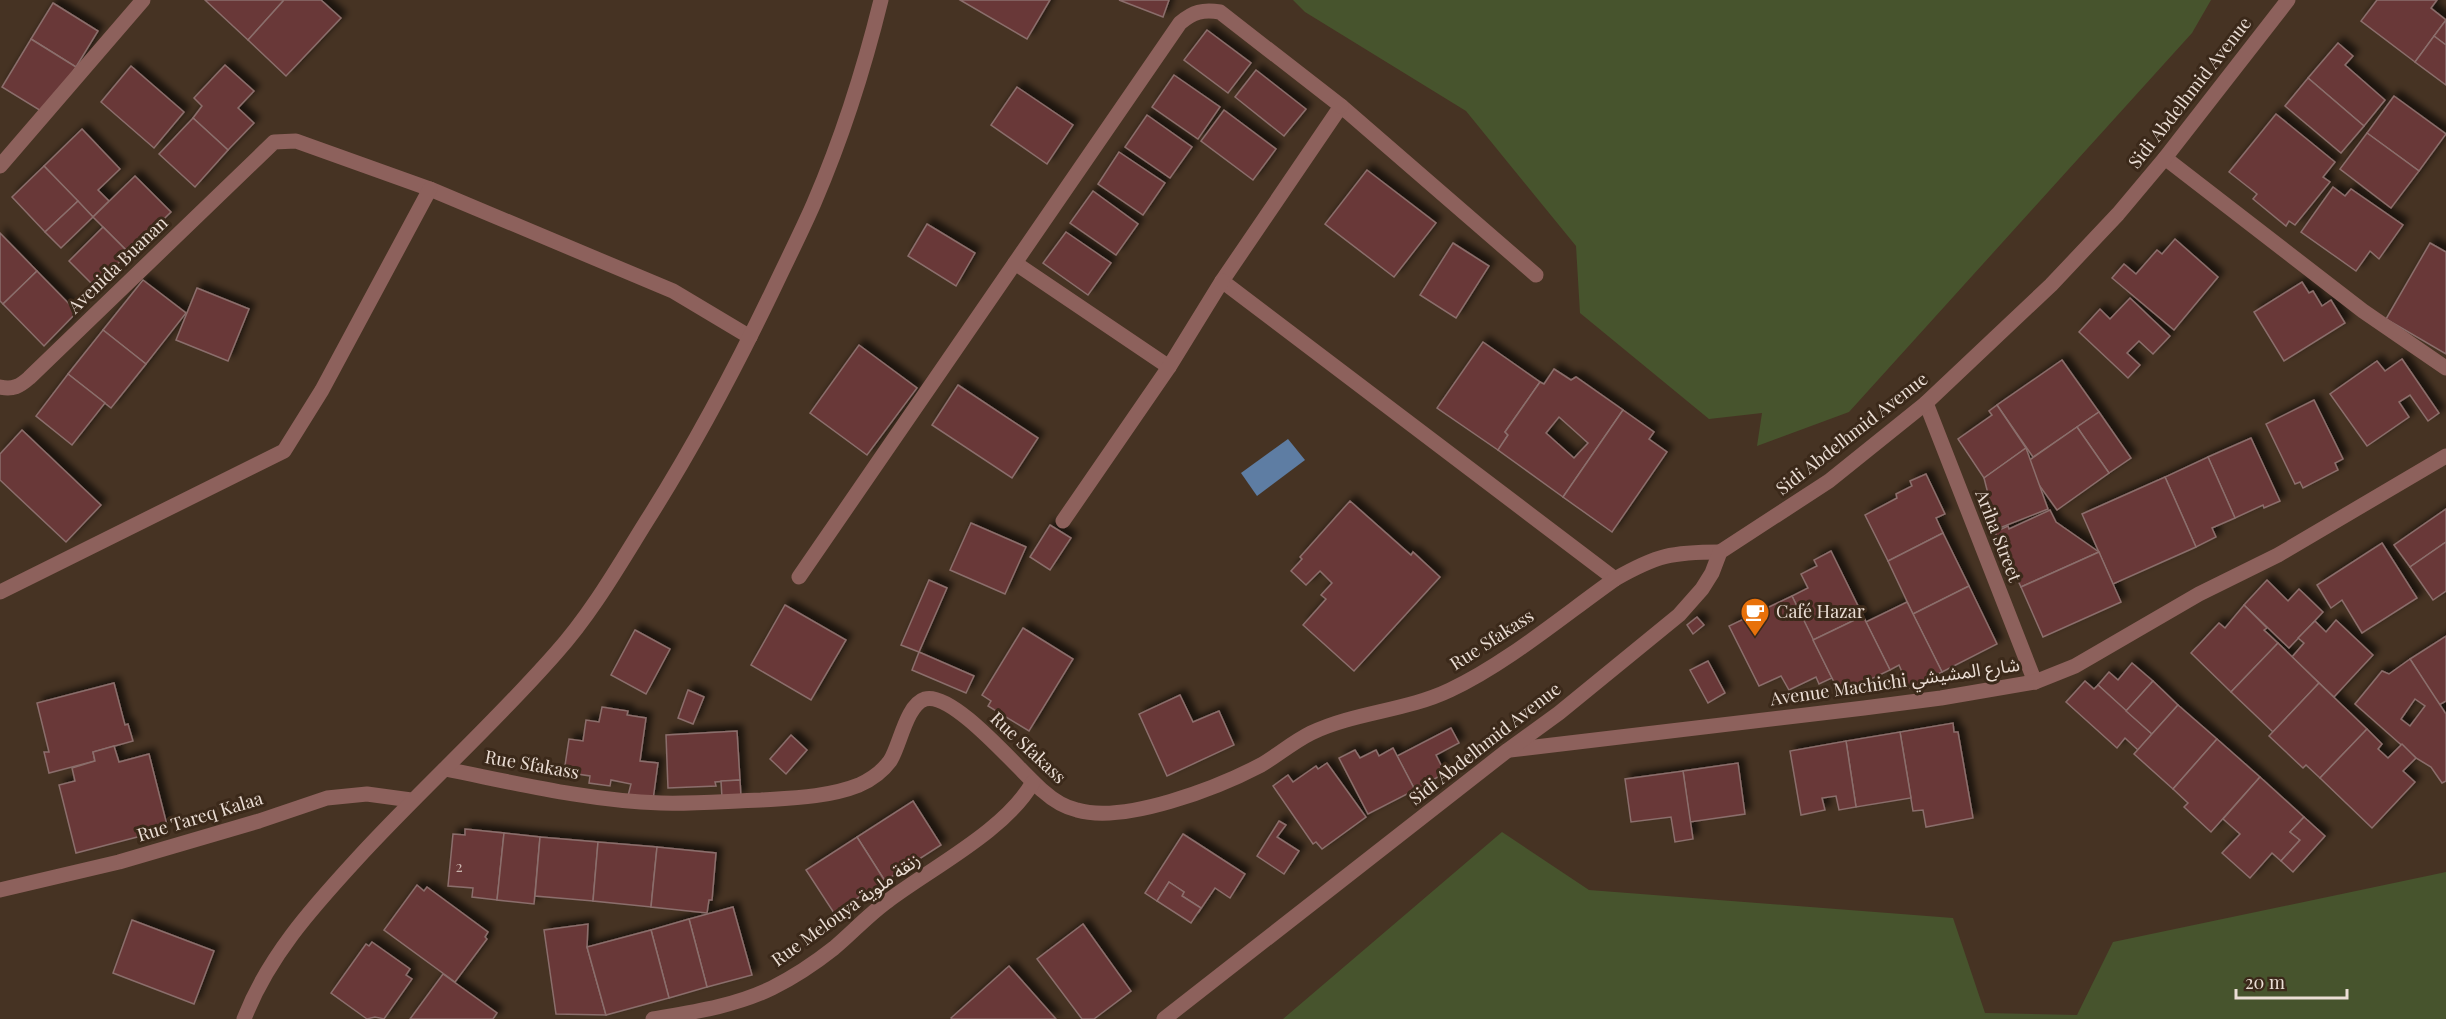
<svg xmlns="http://www.w3.org/2000/svg" width="2446" height="1019" font-family="'Playfair Display','Noto Sans Arabic',serif">
  <style>
    .green { fill: #47542d }
    .water { fill: #5e7da3 }
    .building { fill: #693937; stroke: #8b6e6c; stroke-width: 1.5; fill-rule: evenodd; filter: url(#shadow) }
    .lines { fill: none; stroke-linecap: round; stroke-linejoin: round }
    .minor { stroke: #8d615c; stroke-width: 15 }
    .labels { text-anchor: middle; stroke-width: 6; stroke-linejoin: round; paint-order: stroke }
    .number-label { font-size: 15px; fill: #cab5ae }
    .street-label { font-size: 18px; fill: #ebded5; stroke: #3b291a }
    .poi-label { font-size: 18px; fill: #ebded5; stroke: #3b291a; text-anchor: start }
  </style>
  <defs>
    <filter id="shadow"><feDropShadow dx="5.5" dy="-5.5" stdDeviation="3" flood-color="#0009"/></filter>
  </defs>
  <rect width="100%" height="100%" fill="#463323"/>
  <g class="green">
    <path d="M1293 0H2211L2192 33 1849 412 1757 446 1762 413 1709 419 1580 313 1576 246 1466 111 1305 12Z"/>
    <path d="M1502 832 1589 890 1953 918 1985 1013 2077 1015 2113 942 2446 872V1019H1283Z"/>
  </g>
  <path class="water" d="M1288 439 1305 460 1257 496 1241 473Z"/>
  <g class="building">
    <path d="M205 0H284L248 40Z"/>
    <path d="M284 0H321L341 18 286 76 248 40Z"/>
    <path d="M960 0H1050L1027 39Z"/>
    <path d="M1119 0H1169L1163 17Z"/>
    <path d="M2377 0H2437L2431 8 2446 20 2415 62 2361 21Z"/>
    <path d="M53 3 98 31 76 67 31 39Z"/>
    <path d="M2446 20V45L2434 36Z"/>
    <path d="M1207 30 1251 63 1228 93 1184 60Z"/>
    <path d="M2434 36 2446 45V85L2415 62Z"/>
    <path d="M31 39 76 67 46 114 2 87Z"/>
    <path d="M2338 43 2353 56 2345 65 2385 100 2364 126 2308 78Z"/>
    <path d="M225 65 254 91 238 108 254 123 228 150 193 118 202 106 194 98Z"/>
    <path d="M131 66 184 112 154 148 101 102Z"/>
    <path d="M1256 70 1306 109 1284 136 1235 97Z"/>
    <path d="M1174 75 1220 107 1198 139 1152 107Z"/>
    <path d="M2308 78 2364 126 2341 153 2285 106Z"/>
    <path d="M1017 87 1073 125 1047 164 991 125Z"/>
    <path d="M2394 96 2446 134 2419 171 2367 133Z"/>
    <path d="M1224 110 1276 149 1253 180 1201 141Z"/>
    <path d="M2276 114 2335 162 2323 177 2330 182 2295 225 2289 221 2286 226 2253 199 2257 194 2229 172Z"/>
    <path d="M1147 115 1192 147 1170 178 1125 147Z"/>
    <path d="M193 118 228 150 195 187 159 154Z"/>
    <path d="M82 129 120 169 98 190 109 201 93 217 44 166Z"/>
    <path d="M2367 133 2419 171 2391 208 2340 169Z"/>
    <path d="M1119 152 1165 183 1143 215 1098 184Z"/>
    <path d="M44 166 78 201 45 232 12 197Z"/>
    <path d="M1367 170 1436 223 1394 277 1325 224Z"/>
    <path d="M135 176 171 212 129 253 93 217Z"/>
    <path d="M2333 187 2345 196 2351 189 2403 225 2379 259 2370 251 2356 271 2301 232Z"/>
    <path d="M1093 191 1138 224 1116 255 1070 223Z"/>
    <path d="M78 201 93 217 61 248 45 232Z"/>
    <path d="M927 224 975 253 956 286 908 256Z"/>
    <path d="M103 227 129 253 94 286 69 261Z"/>
    <path d="M1066 232 1111 263 1088 295 1043 263Z"/>
    <path d="M0 233 37 271 3 304 0 301Z"/>
    <path d="M2175 239 2218 277 2174 330 2112 278 2124 264 2136 274 2157 250 2162 254Z"/>
    <path d="M1453 243 1489 266 1456 318 1420 295Z"/>
    <path d="M2430 243 2446 252V354L2386 319Z"/>
    <path d="M37 271 77 312 44 346 3 304Z"/>
    <path d="M143 280 186 313 146 364 103 330Z"/>
    <path d="M2302 282 2309 293 2313 291 2322 306 2331 300 2345 323 2284 361 2254 312Z"/>
    <path d="M197 288 249 309 228 361 176 340Z"/>
    <path d="M2130 298 2170 336 2153 354 2139 341 2127 353 2140 365 2128 378 2079 332 2100 309 2110 319Z"/>
    <path d="M103 330 146 364 111 408 68 374Z"/>
    <path d="M1483 342 1540 382 1505 432 1508 435 1498 450 1437 408Z"/>
    <path d="M859 345 917 388 867 455 810 413Z"/>
    <path d="M2402 359 2439 413 2428 421 2410 395 2399 402 2409 417 2367 446 2330 394 2377 361 2385 371Z"/>
    <path d="M2062 360 2099 412 2033 457 1997 405Z"/>
    <path d="M1554 369 1571 380 1576 377 1623 410 1563 497 1498 450 1508 435 1505 432 1540 382 1544 384ZM1559 417 1588 443 1574 458 1546 433Z"/>
    <path d="M68 374 105 403 72 445 36 416Z"/>
    <path d="M958 385 1038 438 1012 478 932 425Z"/>
    <path d="M2314 400 2343 459 2335 463 2338 470 2303 488 2300 482 2295 484 2266 424Z"/>
    <path d="M1997 405 2026 448 1984 478 1958 439 1992 415 1989 411Z"/>
    <path d="M1623 410 1654 432 1649 439 1667 452 1612 532 1563 497Z"/>
    <path d="M2099 412 2131 458 2109 473 2077 427Z"/>
    <path d="M2077 427 2109 473 2057 510 2024 464Z"/>
    <path d="M22 430 101 505 66 542 0 480V454Z"/>
    <path d="M2251 438 2280 501 2264 508 2263 505 2235 518 2208 457Z"/>
    <path d="M2026 448 2048 509 1997 529 1984 478Z"/>
    <path d="M2208 457 2235 518 2212 528 2216 537 2196 547 2165 477Z"/>
    <path d="M1926 474 1945 514 1936 518 1943 533 1888 561 1865 515 1897 498 1896 494 1912 486 1910 481Z"/>
    <path d="M2165 477 2196 547 2113 584 2082 514Z"/>
    <path d="M1350 501 1411 555 1413 552 1440 577 1354 671 1303 625 1326 599 1321 595 1332 583 1320 571 1306 585 1291 571 1302 559 1300 557Z"/>
    <path d="M2446 509V542L2410 567 2394 545Z"/>
    <path d="M2050 510 2056 522 2099 552 2021 587 1995 532 2008 526 2009 529Z"/>
    <path d="M971 523 1026 547 1005 594 950 570Z"/>
    <path d="M1050 525 1071 538 1050 570 1030 557Z"/>
    <path d="M1943 533 1969 586 1913 614 1888 561Z"/>
    <path d="M2446 542V591L2433 600 2410 567Z"/>
    <path d="M2382 543 2417 598 2362 633 2342 600 2331 608 2317 585Z"/>
    <path d="M1831 551 1863 616 1813 640 1792 596 1808 588 1801 574 1817 566 1814 560Z"/>
    <path d="M2099 552 2121 602 2043 637 2021 587Z"/>
    <path d="M929 580 947 588 919 652 901 645Z"/>
    <path d="M2267 580 2288 601 2299 589 2323 612 2289 648 2244 605Z"/>
    <path d="M1969 586 1997 644 1942 672 1913 614Z"/>
    <path d="M1792 596 1832 678 1819 684 1816 677 1789 690 1781 676 1759 686 1729 626Z"/>
    <path d="M1907 602 1942 672 1909 688 1899 665 1890 670 1863 616 1866 622Z"/>
    <path d="M785 605 846 640 811 700 751 665Z"/>
    <path d="M2244 605 2267 628 2264 630 2278 643 2231 692 2191 653 2219 623 2225 628Z"/>
    <path d="M1863 616 1890 670 1840 694 1813 640Z"/>
    <path d="M1697 617 1704 625 1693 634 1687 625Z"/>
    <path d="M2336 620 2373 655 2334 697 2292 657 2304 643 2298 638 2315 621 2326 632Z"/>
    <path d="M1023 628 1073 659 1029 731 988 706 991 701 982 695Z"/>
    <path d="M635 630 670 649 646 694 611 675Z"/>
    <path d="M2446 636V701L2439 705 2410 659Z"/>
    <path d="M2278 643 2319 683 2273 732 2231 692Z"/>
    <path d="M919 652 974 676 966 693 912 670Z"/>
    <path d="M2410 659 2446 714V781L2442 783 2431 767 2416 758 2355 704 2382 671 2389 674ZM2415 699 2425 706 2410 726 2401 719Z"/>
    <path d="M1708 661 1725 693 1708 703 1690 670Z"/>
    <path d="M2132 663 2153 681 2126 711 2098 685 2109 672 2118 680Z"/>
    <path d="M2085 681 2094 689 2098 685 2152 734 2138 750 2125 738 2117 748 2066 702Z"/>
    <path d="M2153 681 2178 705 2152 734 2126 711Z"/>
    <path d="M114 683 125 725 128 724 133 741 93 752 95 761 49 773 44 752H49L37 703Z"/>
    <path d="M2319 683 2367 729 2320 778 2306 765 2303 768 2269 736Z"/>
    <path d="M688 690 704 697 693 724 678 718Z"/>
    <path d="M1180 695 1193 722 1219 711 1234 745 1167 776 1139 714Z"/>
    <path d="M2178 705 2217 739 2173 789 2134 754Z"/>
    <path d="M602 707 628 711 627 715 646 718 640 761 658 763 653 800 628 796 631 784 611 780 610 786 589 783 590 776 564 772 569 739 583 741 586 720 599 722Z"/>
    <path d="M1953 723 1954 732H1958L1973 818 1926 827 1923 810 1913 811 1900 732Z"/>
    <path d="M1451 728 1459 743 1436 755 1445 773 1415 790 1397 756Z"/>
    <path d="M2367 729 2382 744 2378 749 2388 758 2402 744 2416 758 2403 771 2415 782 2372 828 2320 778Z"/>
    <path d="M737 731 740 780 715 782 716 786 668 788 666 735Z"/>
    <path d="M1900 732 1911 798 1856 807 1846 741Z"/>
    <path d="M791 735 807 750 786 774 770 759Z"/>
    <path d="M2217 739 2260 777 2211 832 2184 807 2188 803 2173 789Z"/>
    <path d="M1846 741 1856 807 1839 810 1836 796 1822 798 1825 810 1801 815 1790 751Z"/>
    <path d="M114 746 119 762 149 754 168 829 76 853 59 785 75 781 72 768 95 761 93 752Z"/>
    <path d="M1393 748 1415 790 1368 814 1339 758 1355 750 1360 758 1376 750 1379 756Z"/>
    <path d="M1327 763 1366 817 1322 849 1316 842 1313 844 1273 786 1288 775 1293 782 1316 766 1318 769Z"/>
    <path d="M1738 763 1745 814 1690 822 1683 771Z"/>
    <path d="M1683 771 1693 839 1675 842 1671 817 1631 822 1625 779Z"/>
    <path d="M2260 777 2304 817 2290 832 2300 840 2281 861 2272 853 2250 878 2222 853 2240 834 2223 819Z"/>
    <path d="M740 780 741 797 722 798 721 781Z"/>
    <path d="M913 801 941 845 885 881 857 837Z"/>
    <path d="M2304 817 2325 836 2293 872 2281 861 2300 840 2290 832Z"/>
    <path d="M1279 821 1286 825 1277 837 1299 851 1284 874 1257 856Z"/>
    <path d="M465 829 504 833 497 900 472 897 473 888 448 886 453 834 465 835Z"/>
    <path d="M504 833 540 837 534 904 497 900Z"/>
    <path d="M1183 834 1245 874 1230 898 1215 888 1198 913 1201 908 1182 896 1184 892 1169 882 1157 901 1145 893Z"/>
    <path d="M540 837 598 842 593 901 535 896Z"/>
    <path d="M857 837 885 881 834 913 806 870Z"/>
    <path d="M598 842 657 847 651 907 593 901Z"/>
    <path d="M657 847 716 853 712 900H709L707 913 651 907Z"/>
    <path d="M1169 882 1184 892 1182 896 1201 908 1191 923 1157 901Z"/>
    <path d="M417 885 424 891 427 887 488 932 485 937 487 939 455 982 384 930Z"/>
    <path d="M733 907 752 975 707 987 689 919Z"/>
    <path d="M689 919 707 987 669 998 651 930Z"/>
    <path d="M132 920 214 951 194 1004 113 973Z"/>
    <path d="M588 924 587 947 606 1015 556 1014 544 930Z"/>
    <path d="M1083 924 1131 991 1094 1019H1082L1037 959Z"/>
    <path d="M651 930 669 998 606 1015 587 947Z"/>
    <path d="M372 942 410 969 406 975 412 979 384 1019 375 1017 367 1019 331 993 366 944 369 946Z"/>
    <path d="M1009 966 1056 1019H952L951 1018Z"/>
    <path d="M443 974 497 1013 493 1019H410Z"/>
  </g>
  <g class="lines">
    <g class="minor">
      <path d="M2165 158 2363 311 2446 368"/>
      <path d="M0 166 143 0"/>
      <path d="M1015 263 1169 367"/>
      <path d="M1536 275 1341 106 1222 281 1615 579"/>
      <path d="M0 387C13 390 20 386 29 378L274 142 296 141 430 189 673 291 750 337"/>
      <path d="M1926 403 2035 682"/>
      <path d="M1063 521 1169 367 1222 281"/>
      <path d="M799 577 1180 23C1193 12 1203 9 1220 12L1341 106"/>
      <path d="M0 592 284 451 322 390 430 189"/>
      <path d="M1510 750 1864 708 1941 698 2035 682 2075 666 2199 594 2278 555 2446 456"/>
      <path d="M445 769C516 783 589 801 661 803 694 804 728 801 761 800 793 798 829 797 859 785 870 780 882 772 890 761 900 746 906 705 925 699 954 691 1021 773 1043 791 1053 800 1064 807 1077 810 1125 824 1217 788 1261 765 1278 755 1293 742 1311 733 1355 712 1406 711 1450 690 1506 664 1564 615 1615 579 1657 555 1672 552 1720 552"/>
      <path d="M0 890 119 862 259 821 327 798 367 794 411 800"/>
      <path d="M244 1019C268 957 311 909 356 860 421 789 492 726 556 653 591 614 618 567 646 522 693 448 734 371 772 292 786 262 801 233 814 203 842 138 864 69 881 0"/>
      <path d="M653 1019C694 1012 735 1006 772 988 794 977 815 963 834 948 852 933 869 914 889 900 933 867 1006 830 1033 782"/>
      <path d="M1164 1019 1508 750 1559 713 1679 615 1702 589 1712 573 1720 552 1829 481 1926 403 2051 285 2118 214 2165 158 2288 0"/>
    </g>
  </g>
  <defs>
    <g id="cafe-pin" transform="scale(1.5)"><path d="M0 17L-7.5 6A9.5 9.5 0 1 1 7.5 6Z" fill="#e8710a" stroke="#3b291a"/><path d="M-5.5-4.5H6V0H3Q3 3.5 0 3.5H-2.5Q-5.5 3.5-5.5 0ZM3-3.2v2h1.7v-2ZM-6 4.5H4V6H-6Z" fill="#fff"/></g>
  </defs>
  <g fill-rule="evenodd">
    <use href="#cafe-pin" x="1755" y="612"/>
  </g>
  <g class="labels">
    <g class="number-label">
      <text x="459" y="872">2</text>
    </g>
    <g class="street-label">
      <text transform="translate(2190 93) rotate(-52)" y="6">Sidi Abdelhmid Avenue</text>
      <text transform="translate(118 265) rotate(-44)" y="6">Avenida Buanan</text>
      <text transform="translate(1852 434) rotate(-38)" y="6">Sidi Abdelhmid Avenue</text>
      <text transform="translate(1998 536) rotate(69)" y="6">Ariha Street</text>
      <text transform="translate(1492 640) rotate(-33)" y="6">Rue Sfakass</text>
      <text transform="translate(1895 682) rotate(-8)" y="6">Avenue Machichi شارع المشيشي</text>
      <text transform="translate(1485 744) rotate(-38)" y="6">Sidi Abdelhmid Avenue</text>
      <text transform="translate(1028 748) rotate(43)" y="6">Rue Sfakass</text>
      <text transform="translate(532 765) rotate(10)" y="6">Rue Sfakass</text>
      <text transform="translate(200 817) rotate(-17)" y="6">Rue Tareq Kalaa</text>
      <text transform="translate(846 910) rotate(-36)" y="6">Rue Melouya زنقة ملوية</text>
    </g>
    <g class="poi-label">
      <text x="1776" y="618">Café Hazar</text>
    </g>
  </g>
  <path d="M2236 989v9h111v-9" fill="none" stroke="#ebded5" stroke-width="3"/>
  <text x="2245" y="989" font-size="18" fill="#ebded5" stroke="#3b291a" stroke-width="4.5" paint-order="stroke">20 m</text>
</svg>
